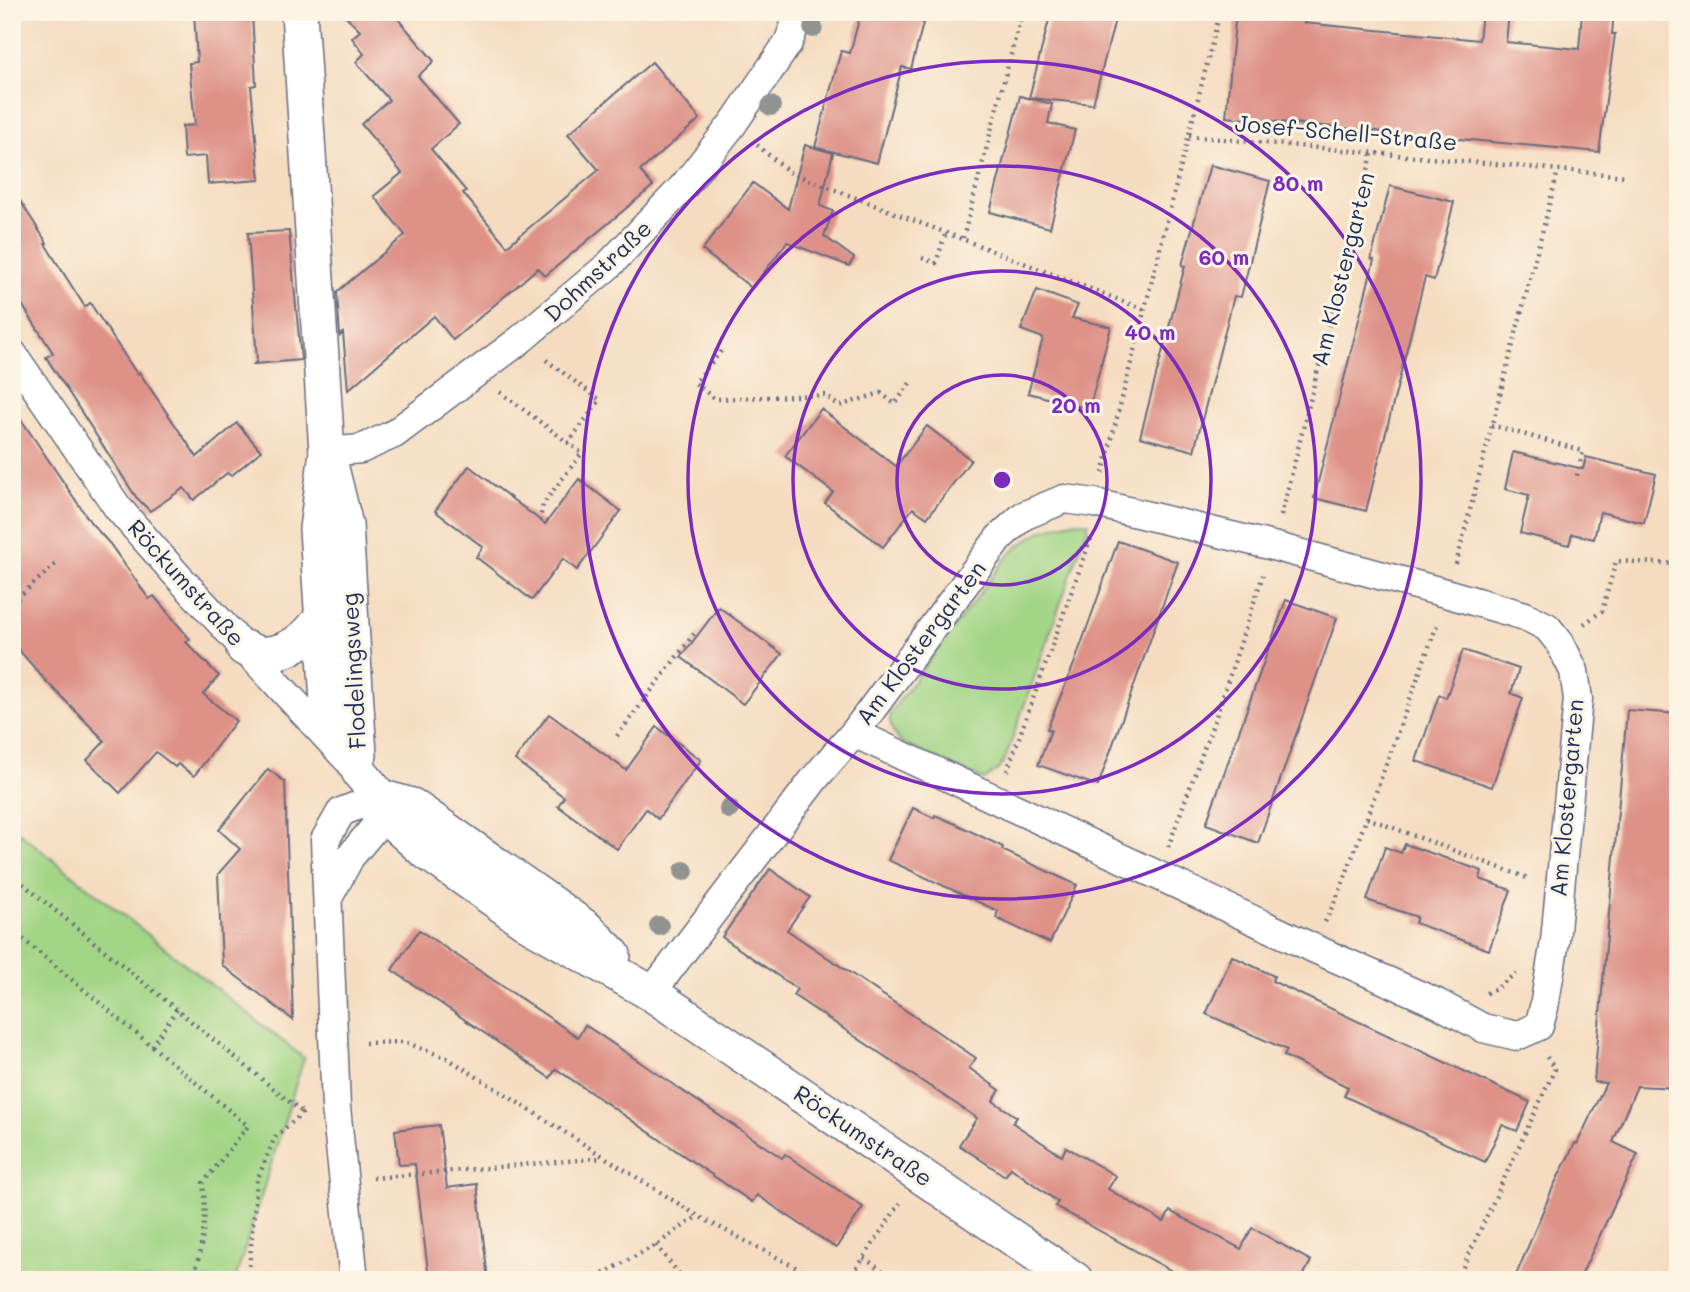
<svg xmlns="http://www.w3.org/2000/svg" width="1690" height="1292" font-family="Mali,sans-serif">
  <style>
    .green { fill: #a2d585; stroke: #5e8272; stroke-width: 2 }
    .building { fill: #de9187 }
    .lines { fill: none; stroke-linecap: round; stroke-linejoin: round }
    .minor-casing { stroke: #676c80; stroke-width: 31 }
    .tertiary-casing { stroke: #676c80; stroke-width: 38 }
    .path { stroke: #676c80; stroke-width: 4.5; stroke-dasharray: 2 5; stroke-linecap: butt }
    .minor { stroke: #fff; stroke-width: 28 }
    .tertiary { stroke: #fff; stroke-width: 35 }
    .tree { fill: #909390 }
    .ring { fill: none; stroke: #7b2cbf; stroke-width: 3.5 }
    .labels { text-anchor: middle; stroke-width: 6; stroke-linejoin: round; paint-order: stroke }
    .street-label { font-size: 23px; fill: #1b2f5e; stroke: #fcf5e5 }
    .centre { fill: #7b2cbf; stroke: #fcf5e5; stroke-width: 3.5 }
    .ring-label { font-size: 21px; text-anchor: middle; font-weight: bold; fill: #7b2cbf; stroke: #fcf5e5; stroke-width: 6; stroke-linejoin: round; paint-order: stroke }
  </style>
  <rect width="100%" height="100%" fill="#fcf5e5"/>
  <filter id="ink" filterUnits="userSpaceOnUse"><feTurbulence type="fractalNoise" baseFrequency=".0143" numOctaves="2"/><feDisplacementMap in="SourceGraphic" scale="14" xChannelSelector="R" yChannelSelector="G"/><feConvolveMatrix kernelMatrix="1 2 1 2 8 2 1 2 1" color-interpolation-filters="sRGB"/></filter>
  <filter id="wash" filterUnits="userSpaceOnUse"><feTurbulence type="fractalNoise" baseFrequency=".00686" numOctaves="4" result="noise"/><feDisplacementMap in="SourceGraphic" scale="28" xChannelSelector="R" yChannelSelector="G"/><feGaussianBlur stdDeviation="1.57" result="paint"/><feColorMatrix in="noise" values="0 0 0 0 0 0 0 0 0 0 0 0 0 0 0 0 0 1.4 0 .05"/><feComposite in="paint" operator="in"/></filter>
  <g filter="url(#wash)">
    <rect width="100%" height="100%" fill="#f5dcc0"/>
    <g class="green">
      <path d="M1077 521 1089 523 1005 759 999 769 984 780 902 743C893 734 889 727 890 713L1007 557C1033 532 1042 529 1077 521Z"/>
      <path d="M12 827 304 1058 235 1280H12Z"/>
    </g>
    <g id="blocks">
      <g class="building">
        <path d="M194 12H252L256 85 251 86 260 180 208 184 206 156 184 158 182 126 195 125 189 63 197 62Z"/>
        <path d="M342 12H392L434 61 418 76 459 124 431 149 466 191 463 193 507 246 599 170 568 134 652 62 700 119 640 171 653 186 545 276 538 268 453 340 434 316 348 390 343 333 340 336 337 292 405 235 374 196 402 173 361 124 389 100 356 62 364 54 352 38 360 31Z"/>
        <path d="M861 12H926L911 69 902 67 877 163 815 147 841 51 850 53Z"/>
        <path d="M1051 12H1117L1093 104 1029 98Z"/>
        <path d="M1236 12H1305L1304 23 1479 40 1482 12H1509L1506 42 1579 49 1582 12H1614L1612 34H1615L1599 152 1226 117Z"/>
        <path d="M1020 96 1052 104 1048 123 1075 130 1050 228 990 212Z"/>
        <path d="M805 145 833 153 820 206 833 211 824 236 854 258 849 266 787 242 752 288 702 250 753 183 788 209Z"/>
        <path d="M1210 165 1270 181 1241 297 1234 296 1194 451 1140 437 1185 266 1182 265Z"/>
        <path d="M1390 186 1454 202 1434 280 1425 277 1366 511 1314 498 1374 260 1371 259Z"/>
        <path d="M12 188 47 243 45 244 85 307 90 303 137 374 139 372 197 457 237 423 261 451 231 476 227 473 194 500 184 488 150 511 136 497 46 357 53 353 12 289Z"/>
        <path d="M289 231 301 360 254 364 257 361 248 233Z"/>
        <path d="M1037 290 1078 305 1072 318 1111 327 1089 409 1028 393 1043 338 1021 330Z"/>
        <path d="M12 406 91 523 110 544 149 599 154 596 190 639 186 642 219 676 203 694 236 721 194 776 178 764 175 767 156 752 120 793 87 760 105 741 44 679 12 642Z"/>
        <path d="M821 409 896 466 927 426 971 460 927 518 913 508 883 547 825 503 833 492 785 456Z"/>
        <path d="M1513 452 1583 469 1586 457 1656 474 1644 523 1600 512 1594 539 1572 534 1569 545 1520 533 1529 495 1505 489Z"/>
        <path d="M469 466 545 524 579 479 621 511 577 570 563 559 532 600 476 557 483 547 435 511Z"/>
        <path d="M1118 541 1178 562 1098 786 1038 765 1051 730 1047 729 1074 664Z"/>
        <path d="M1286 600 1337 618 1258 843 1206 824Z"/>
        <path d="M719 607 782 654 743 704 681 657Z"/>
        <path d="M1463 650 1519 669 1511 693 1523 698 1492 787 1416 761 1439 695 1446 698Z"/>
        <path d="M1627 710 1678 714V1088L1637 1086 1613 1142 1638 1154 1579 1280H1514L1553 1187 1575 1143 1577 1144 1606 1083 1594 1082Z"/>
        <path d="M549 714 626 770 657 727 701 760 658 819 646 809 617 849 558 806 564 797 515 760Z"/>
        <path d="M268 769 285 782 293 1020 222 965 218 874 240 849 219 830Z"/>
        <path d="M913 808 934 818 935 815 958 825 1003 847 1002 850 1077 885 1050 943 996 918 998 911 888 860Z"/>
        <path d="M1405 844 1482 871 1480 879 1511 890 1489 950 1415 923 1417 917 1367 900 1385 847 1401 853Z"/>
        <path d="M770 869 810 897 787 930 976 1058 969 1068 1000 1090 993 1101 1017 1117 1013 1123 1062 1156 1066 1147 1116 1176 1108 1189 1164 1222 1170 1211 1241 1249 1252 1228 1311 1261 1301 1280H1188L1055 1206 1058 1202 1011 1168 1005 1176 959 1145 977 1118 793 995 797 989 722 937Z"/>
        <path d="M419 930 578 1037 585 1025 782 1158 785 1154 863 1207 836 1248 757 1195 752 1202 556 1069 550 1078 392 970Z"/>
        <path d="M1232 956 1274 976 1272 981 1530 1102 1517 1131 1502 1125 1485 1162 1344 1096 1348 1087 1284 1056 1287 1050 1206 1014Z"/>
        <path d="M439 1125 447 1188 477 1184 488 1280H429L415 1164 399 1165 395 1130Z"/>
      </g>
    </g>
  </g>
  <g filter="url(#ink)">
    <use href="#blocks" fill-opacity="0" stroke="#676c80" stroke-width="2"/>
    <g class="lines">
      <g class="minor-casing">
        <g id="minor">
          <path d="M12 353 118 508 175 573 346 758"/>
          <path d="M327 452 361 449 394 434 520 340 609 265 684 186 732 125 788 43 800 12"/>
          <path d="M329 896 350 857 375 827 380 797"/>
          <path d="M651 993 815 778 854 733 999 538 1023 516 1064 499 1095 503 1273 546 1449 594 1525 616 1547 627 1560 643 1574 671 1578 699 1555 941 1544 1007 1539 1026 1517 1036 1483 1028 1437 1003 1313 948 854 733"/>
          <path d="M354 1280 336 1107 325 840 341 812 380 797"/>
        </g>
      </g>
      <g class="tertiary-casing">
        <g id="tertiary">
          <path d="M299 12 327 452 345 525 359 755"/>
          <path d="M327 452 317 529 328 702 341 735 360 773 380 797 396 825 424 850 526 922 651 993 1075 1280"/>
          <path d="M244 648C249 650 255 653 260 654 286 656 309 637 322 617"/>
          <path d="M380 797 412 806 586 928 613 955"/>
        </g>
      </g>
      <g class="path">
        <path d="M1189 136 1626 176"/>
        <path d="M757 145 789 172 1145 310"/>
        <path d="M963 238 1022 12"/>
        <path d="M922 258 936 263 946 232"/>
        <path d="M721 351 695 383 715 399 825 395 839 406 881 393 895 404 910 383"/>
        <path d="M546 360 600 400 568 443"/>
        <path d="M500 392 582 453 543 504 540 520"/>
        <path d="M1491 425 1583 451 1576 479"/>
        <path d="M1103 473 1220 12"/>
        <path d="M1281 516 1372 154"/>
        <path d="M1456 564 1558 171"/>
        <path d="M12 603 58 562"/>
        <path d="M1584 624 1602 611 1616 561 1678 564"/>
        <path d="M617 736 697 630"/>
        <path d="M1007 771 1092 535"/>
        <path d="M1367 818 1530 879"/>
        <path d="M1168 847 1219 708 1263 575"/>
        <path d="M12 875 302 1112"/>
        <path d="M12 891 20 881"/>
        <path d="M1325 922 1341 888 1438 622"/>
        <path d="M12 930 248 1126 203 1183C207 1216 203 1248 192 1280"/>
        <path d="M1486 993 1496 989 1516 973"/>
        <path d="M365 1043 404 1042 447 1058 698 1216 820 1280"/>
        <path d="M152 1046 177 1009"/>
        <path d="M373 1178 602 1158"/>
        <path d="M656 1245 684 1280"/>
        <path d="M864 1258 896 1280"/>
        <path d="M597 1277 656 1245 698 1216"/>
        <path d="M248 1280 257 1180 275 1137 304 1112"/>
        <path d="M849 1280 900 1203"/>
        <path d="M1457 1280 1555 1069 1546 1056"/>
      </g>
      <use href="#minor" class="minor"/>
      <use href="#tertiary" class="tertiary"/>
    </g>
    <g class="tree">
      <circle cx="813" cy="28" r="10"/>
      <circle cx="771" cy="106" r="10"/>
      <circle cx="729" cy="809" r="10"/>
      <circle cx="684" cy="871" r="10"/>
      <circle cx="659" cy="926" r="10"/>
    </g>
  </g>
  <g class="ring">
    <circle cx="1002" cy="480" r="105"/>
    <circle cx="1002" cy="480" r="209"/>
    <circle cx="1002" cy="480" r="314"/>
    <circle cx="1002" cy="480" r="419"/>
  </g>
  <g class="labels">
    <g class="street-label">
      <text transform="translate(1346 133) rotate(5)" y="8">Josef-Schell-Straße</text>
      <text transform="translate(1343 269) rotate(-76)" y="8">Am Klostergarten</text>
      <text transform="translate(598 271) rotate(-43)" y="8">Dohmstraße</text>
      <text transform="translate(186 583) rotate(48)" y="8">Röckumstraße</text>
      <text transform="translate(921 643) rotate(-53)" y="8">Am Klostergarten</text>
      <text transform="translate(354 671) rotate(-93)" y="8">Flodelingsweg</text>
      <text transform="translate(1567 798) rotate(-85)" y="8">Am Klostergarten</text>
      <text transform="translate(863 1136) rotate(34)" y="8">Röckumstraße</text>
    </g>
  </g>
  <circle cx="1002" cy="480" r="10" class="centre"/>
  <g class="ring-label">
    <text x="1298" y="191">80 m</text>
    <text x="1224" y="265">60 m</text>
    <text x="1150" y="340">40 m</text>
    <text x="1076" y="413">20 m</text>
  </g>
  <rect width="1690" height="1292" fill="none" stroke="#fcf5e5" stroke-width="42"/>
</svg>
